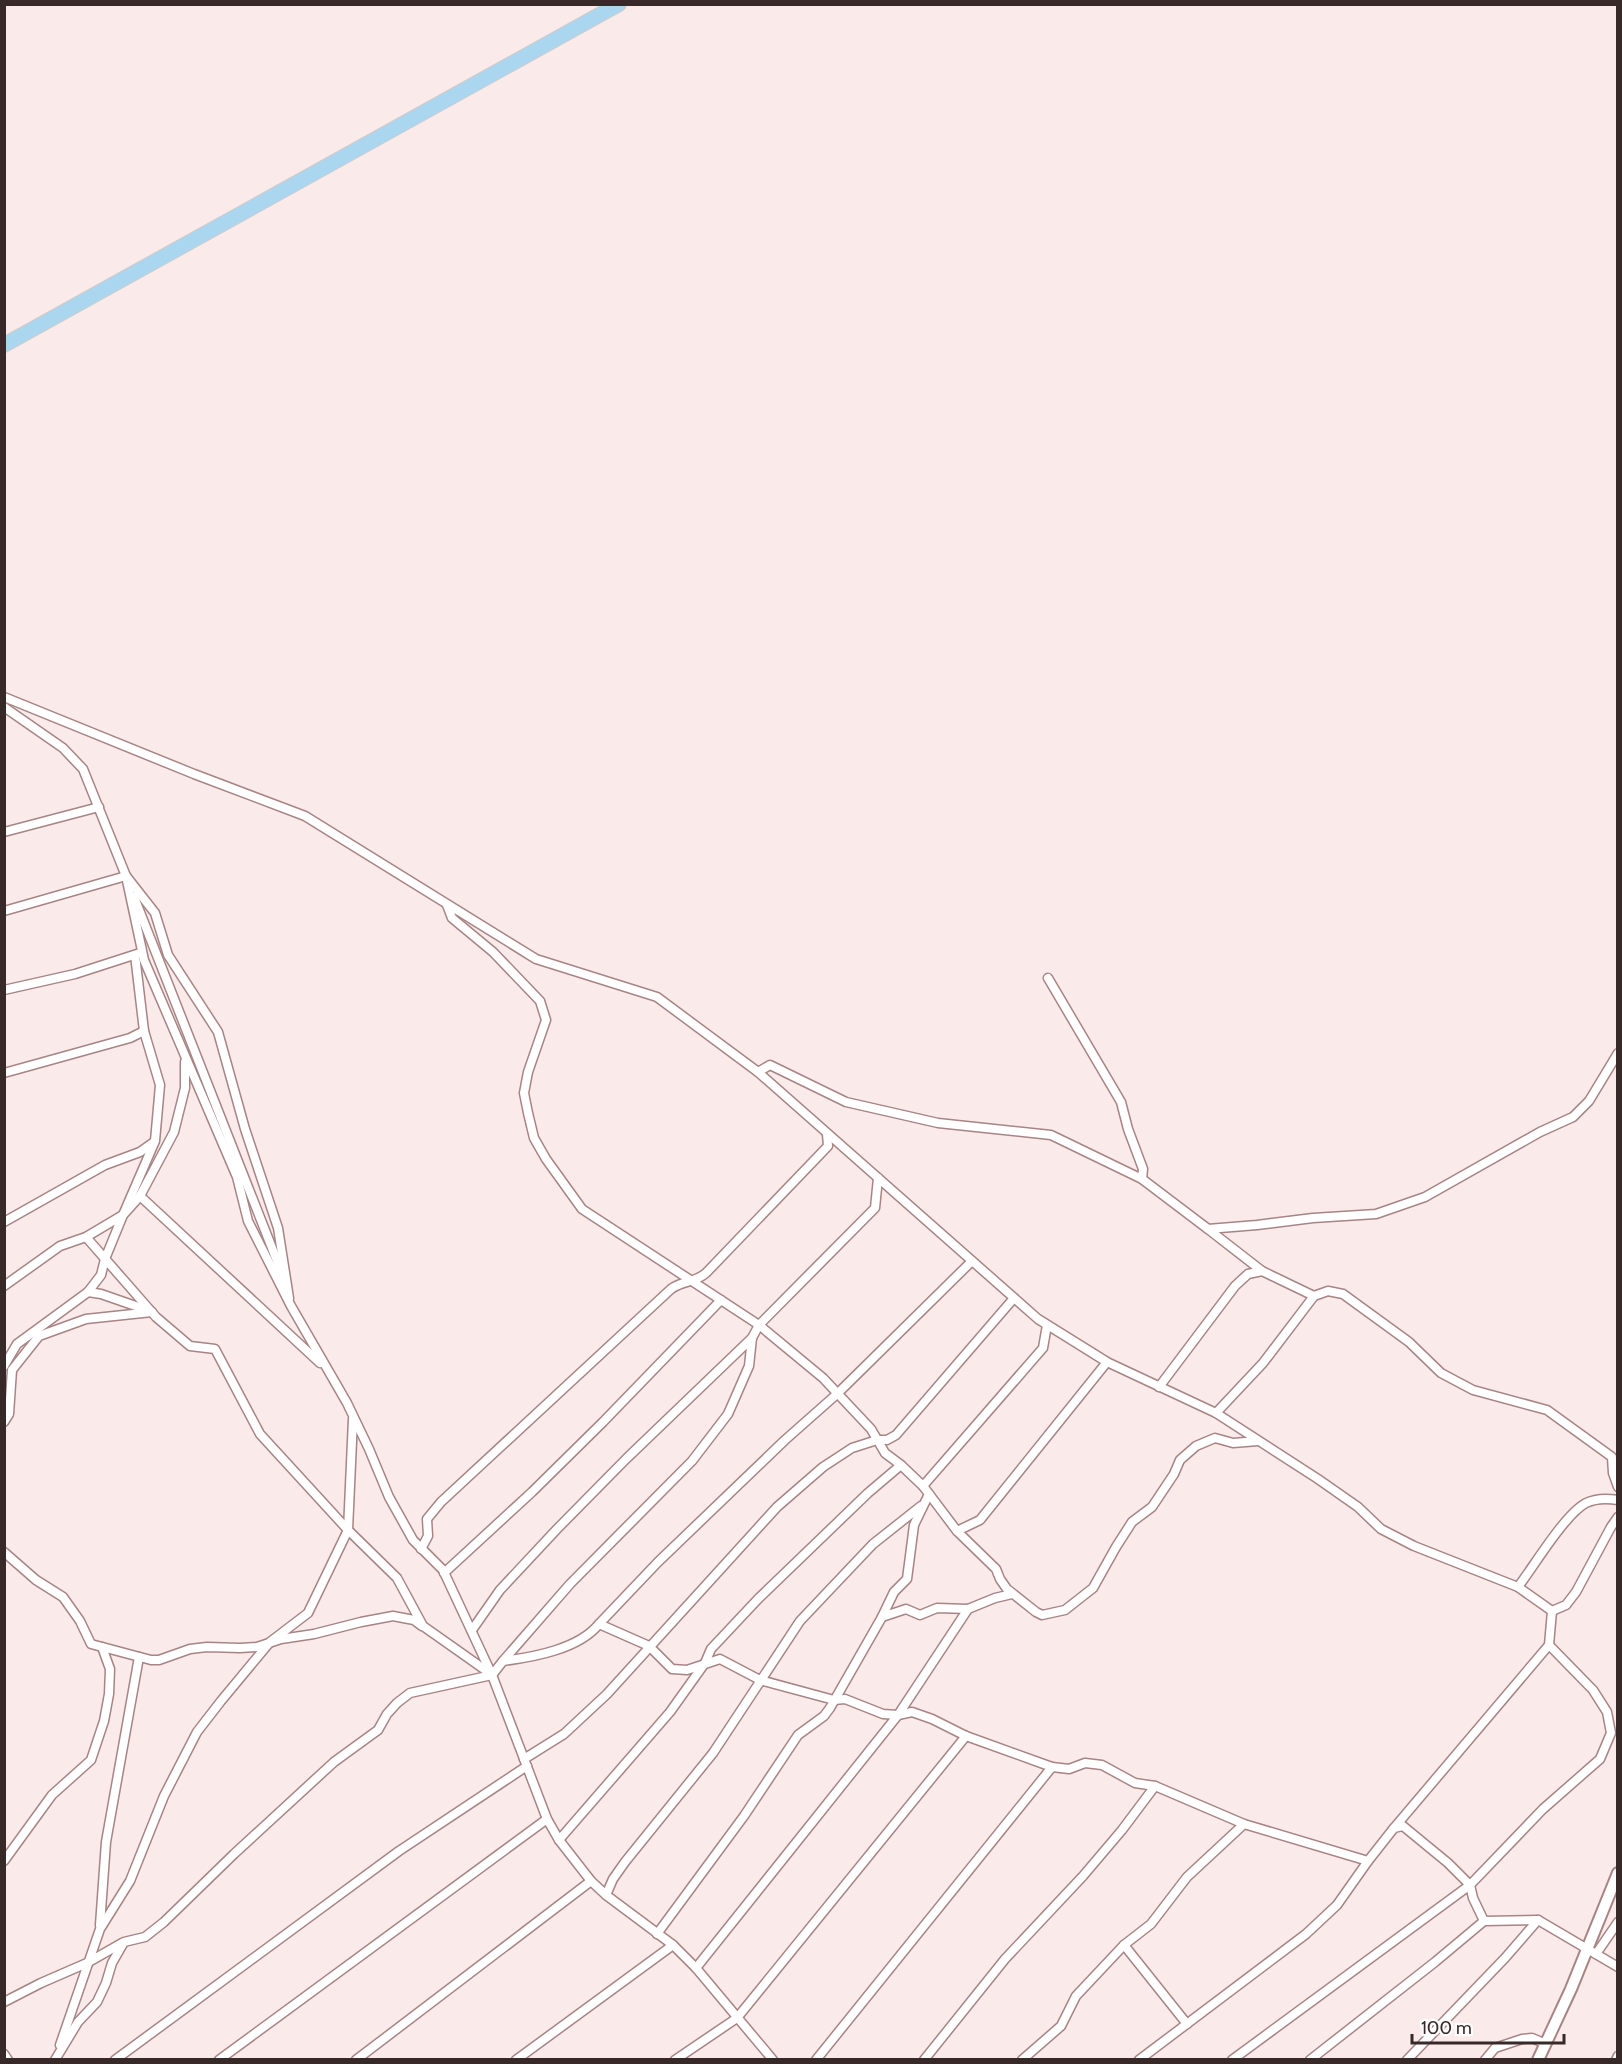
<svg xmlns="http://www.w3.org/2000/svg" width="1622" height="2064" font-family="Cabin,sans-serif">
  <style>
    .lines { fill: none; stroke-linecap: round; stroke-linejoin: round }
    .minor-casing { stroke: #a88485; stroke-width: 11 }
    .tertiary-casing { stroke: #a88485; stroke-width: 14 }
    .trunk-casing { stroke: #cfcccc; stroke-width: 16 }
    .minor { stroke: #fff; stroke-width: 8 }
    .tertiary { stroke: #fff; stroke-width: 10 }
    .trunk { stroke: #abd6f0; stroke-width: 14 }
  </style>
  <rect width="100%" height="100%" fill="#faeaea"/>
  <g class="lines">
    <g class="minor-casing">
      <g id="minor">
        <path d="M4 697 194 774 305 816 536 959 657 997 758 1072 1038 1319 1107 1362 1216 1413 1318 1479 1358 1507 1381 1529 1414 1546 1518 1587 1552 1611 1566 1605 1576 1592 1611 1527 1618 1517"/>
        <path d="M4 707 63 748 83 769 126 876 144 960 237 1177 248 1221 291 1306 347 1403 369 1449 389 1497 413 1540 443 1570 492 1675 547 1819 559 1840 591 1881 606 1895 673 1945 696 1968 773 2060"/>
        <path d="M4 832 99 807"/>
        <path d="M134 897 283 1276"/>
        <path d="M447 905 452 918 493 952 540 1001 546 1020 528 1072 524 1093 528 1113 534 1138 546 1159 582 1209 759 1325 823 1378 871 1429 885 1453 901 1465 923 1486 957 1531 996 1569 1000 1579 1007 1589 1036 1612 1042 1615 1065 1610 1093 1588 1116 1547 1132 1522 1152 1507 1174 1474 1180 1460 1196 1446 1215 1438 1233 1443 1258 1441"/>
        <path d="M4 911 126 876 155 913 168 955 218 1032 245 1129 278 1228 289 1298"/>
        <path d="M1048 978 1121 1102 1128 1129 1143 1169 1142 1179"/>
        <path d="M4 990 75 974 140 953"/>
        <path d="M758 1072 770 1065 846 1102 938 1123 1051 1135 1142 1179 1208 1229 1257 1225 1313 1218 1376 1214 1425 1197 1540 1132 1573 1117 1589 1101 1618 1053"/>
        <path d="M4 1073 130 1038 144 1031"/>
        <path d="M140 1196 320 1363"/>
        <path d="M4 1222 105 1165 140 1152 154 1142"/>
        <path d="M1208 1229 1262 1271"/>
        <path d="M86 1237 156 1317 190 1346 215 1349 260 1434 348 1530 397 1578 423 1626 491 1674"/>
        <path d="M4 1286 60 1246 86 1237 123 1215 155 1141 160 1085 144 1031 135 955"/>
        <path d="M88 1292 101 1294 150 1311"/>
        <path d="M4 1366 17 1344 88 1292 101 1275 105 1259 123 1215 140 1196 174 1132 185 1088V1062"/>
        <path d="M1159 1387 1235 1286 1248 1274 1262 1271 1314 1296"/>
        <path d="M1216 1413 1263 1363 1314 1296 1328 1291 1343 1294 1409 1342 1441 1373 1473 1390 1547 1410 1612 1457 1613 1473 1618 1487"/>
        <path d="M4 1422 9 1414 12 1370 39 1336 86 1319 152 1312"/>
        <path d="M923 1486 1043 1348 1047 1325"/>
        <path d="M957 1531 980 1520 1107 1362"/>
        <path d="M421 1549 428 1536 427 1519 441 1502 671 1289C683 1280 695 1283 706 1273L828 1146 827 1134"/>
        <path d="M4 1552 36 1580 63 1597 80 1621 91 1644 151 1660H159L190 1649 207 1647 240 1648 257 1647 281 1639 314 1634 361 1622 393 1616 414 1620 422 1626"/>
        <path d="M444 1573 532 1492 603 1422 721 1300"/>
        <path d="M1518 1587C1534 1566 1565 1514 1586 1503 1596 1498 1606 1498 1618 1500"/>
        <path d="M882 1617 906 1609 920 1615 937 1608 968 1609 995 1598 1012 1594"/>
        <path d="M599 1624 658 1562 785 1440 837 1394 972 1261"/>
        <path d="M472 1630 500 1590 557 1529 626 1459 752 1338 759 1325 875 1208 878 1178"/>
        <path d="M503 1661 570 1584 692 1461 728 1414 749 1366 752 1338"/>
        <path d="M524 1759 564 1734 607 1694 777 1507 823 1467 852 1448 877 1440H887L896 1435 1014 1298"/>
        <path d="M1394 1828 1549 1645"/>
        <path d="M559 1840 670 1712 705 1663 711 1649 758 1599 868 1493 901 1465"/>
        <path d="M4 1861 52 1795 91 1760 104 1721 109 1694 110 1669 102 1647"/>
        <path d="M606 1895 613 1879 625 1862 713 1753 800 1621 873 1544 921 1506"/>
        <path d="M100 1925 106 1842 139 1657"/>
        <path d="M657 1934 744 1816 798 1735 824 1716 830 1708 882 1617 894 1592 907 1579 914 1525 929 1494"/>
        <path d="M1124 1945 1187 2024"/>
        <path d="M1596 1954 1618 1922"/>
        <path d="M696 1968 898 1715 968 1609"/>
        <path d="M4 2002 41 1983 87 1963 122 1943"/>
        <path d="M60 2045 100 1929 130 1881 164 1796 197 1732 221 1701 270 1642 308 1613 348 1530 353 1419"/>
        <path d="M4 2054 8 2060"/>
        <path d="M55 2060 78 2022 97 2002 106 1983 112 1963 124 1942 145 1937 164 1922 234 1854 334 1762 378 1730 387 1714 397 1703 410 1693 492 1675 503 1661C534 1657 579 1649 599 1624L649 1646 672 1669 687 1670 720 1659 760 1680 834 1700 845 1699 883 1714 898 1715 912 1712 932 1719 966 1736 1052 1767 1069 1769 1085 1763 1102 1765 1135 1783 1155 1786 1244 1824 1368 1861 1394 1828 1403 1826 1448 1863 1470 1885 1473 1898 1484 1921 1538 1920 1618 1967"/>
        <path d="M115 2060 399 1851 527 1766"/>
        <path d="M219 2060 547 1819"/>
        <path d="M356 2060 591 1881"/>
        <path d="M516 2060 673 1945"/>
        <path d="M675 2060 737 2018 966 1736"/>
        <path d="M816 2060 1052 1767"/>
        <path d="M924 2060 1005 1959 1083 1876 1122 1830 1155 1786"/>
        <path d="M1022 2060 1061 2026 1076 1996 1124 1945 1151 1924 1187 1877 1244 1824"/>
        <path d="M1139 2060 1306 1934 1337 1905 1368 1861"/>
        <path d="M1232 2060 1470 1885 1543 1809 1600 1759 1611 1733 1607 1712 1593 1690 1549 1645 1552 1611"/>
        <path d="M1310 2060 1435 1962 1484 1921"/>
        <path d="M1407 2060 1505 1958 1538 1920"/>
        <path d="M1485 2060 1495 2048 1522 2039 1532 2038 1546 2044"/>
        <path d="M1616 2060 1618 2056"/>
      </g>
    </g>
    <g class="tertiary-casing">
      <path id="tertiary" d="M1538 2060 1571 1989 1618 1873"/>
    </g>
    <g class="trunk-casing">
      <path id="trunk" d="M4 345 619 4"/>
    </g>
    <use href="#minor" class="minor"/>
    <use href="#tertiary" class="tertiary"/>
    <use href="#trunk" class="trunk"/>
  </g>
  <rect width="1622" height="2064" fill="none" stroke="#382929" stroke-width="12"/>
  <path d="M1412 2034v9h152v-9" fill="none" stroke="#382929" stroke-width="3"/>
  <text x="1421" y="2034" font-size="18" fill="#382929" stroke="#fcfcfc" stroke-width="4.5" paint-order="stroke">100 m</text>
</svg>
